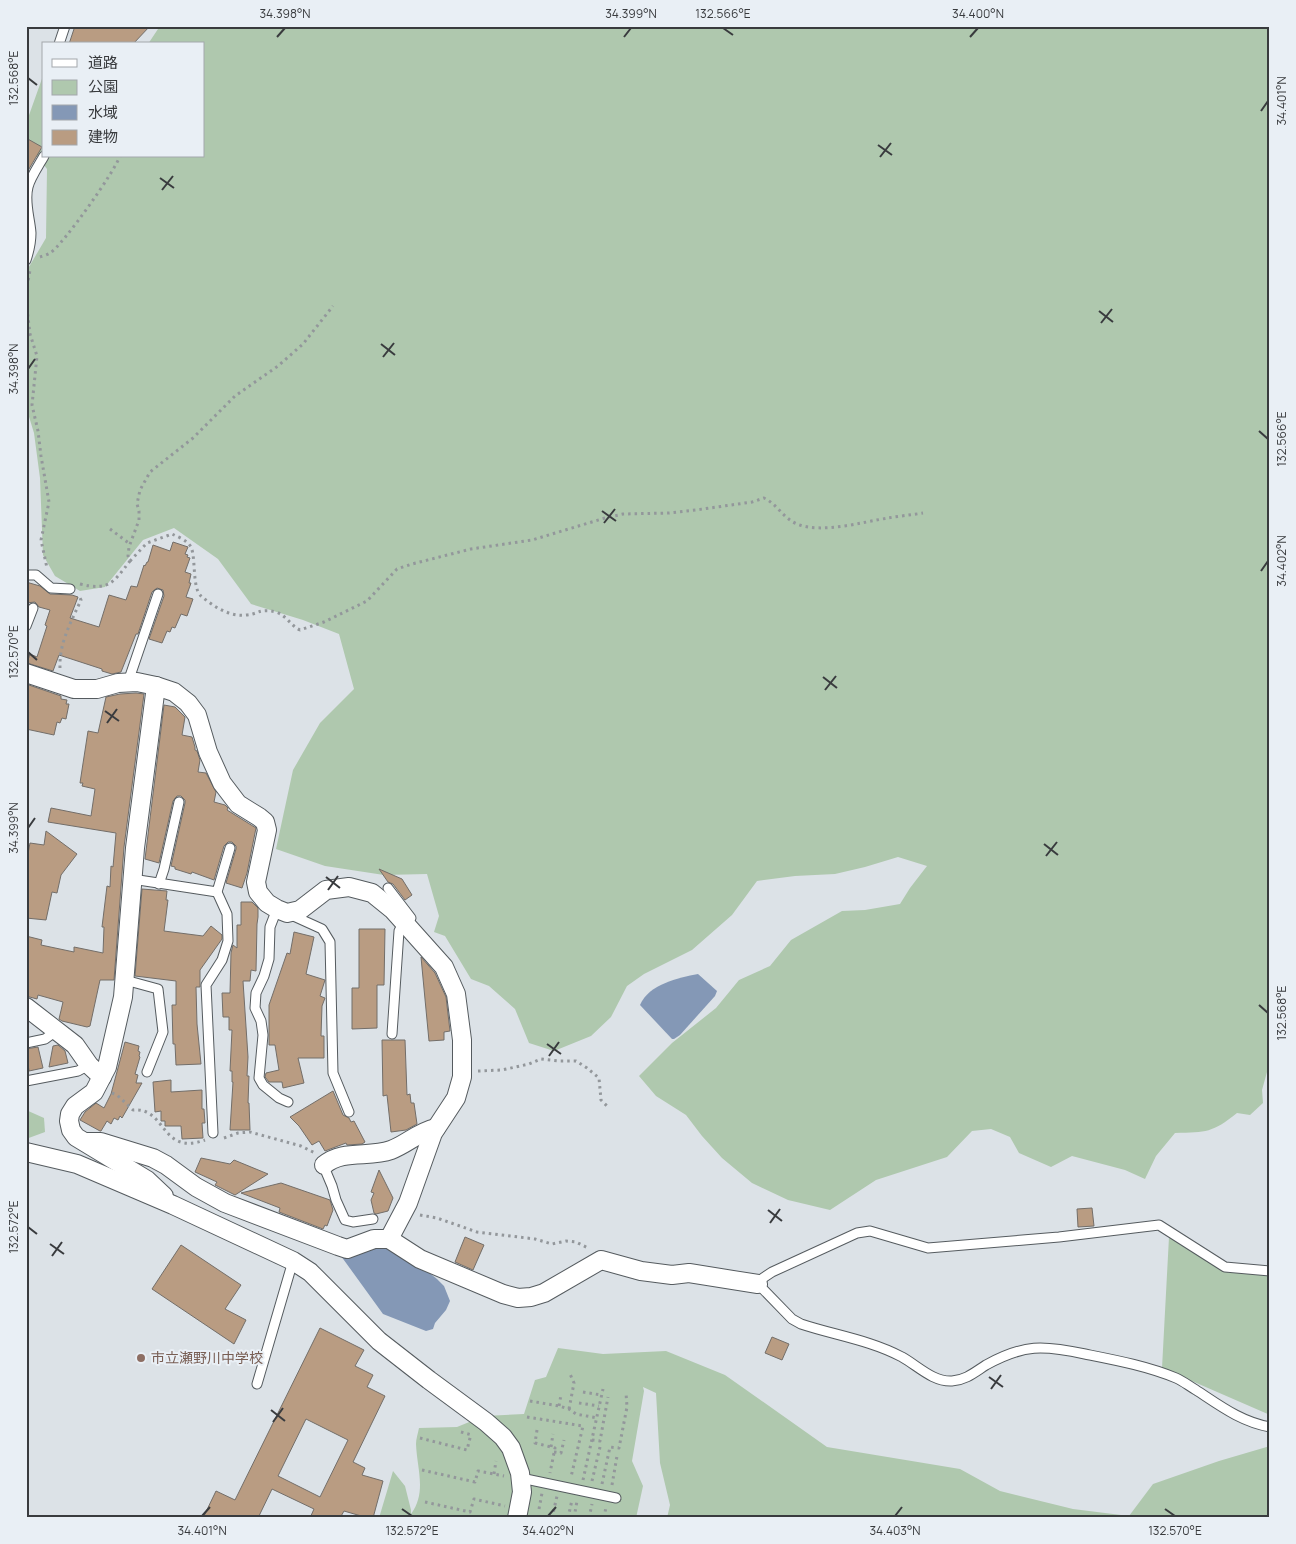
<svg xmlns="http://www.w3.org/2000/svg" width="1296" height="1544" font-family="Manrope,'Noto Sans JP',sans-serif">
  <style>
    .green { fill: #afc8ae }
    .water { fill: #8498b6 }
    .building { fill: #b99c82; stroke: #736e69; fill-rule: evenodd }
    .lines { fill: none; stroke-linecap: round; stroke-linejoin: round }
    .service-casing { stroke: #555b5f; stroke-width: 11 }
    .minor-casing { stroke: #555b5f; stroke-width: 20 }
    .path { stroke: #93979b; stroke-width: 3; stroke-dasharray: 2.5 4; stroke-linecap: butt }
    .service { stroke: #fff; stroke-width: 9 }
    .minor { stroke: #fff; stroke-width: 18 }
    .ticks { fill: none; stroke: #393b3e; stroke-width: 2 }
    .education-dot { fill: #8d6e63; stroke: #e9eff5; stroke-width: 2 }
    .labels { text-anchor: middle; stroke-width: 4; stroke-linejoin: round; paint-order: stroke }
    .education-label { font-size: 14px; fill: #785e54; stroke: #e9eff5; text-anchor: start }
    .neatline { fill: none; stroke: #393b3e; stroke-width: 2 }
    .ticks-label { font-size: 12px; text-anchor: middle; fill: #393b3e }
  </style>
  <rect width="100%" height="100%" fill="#dce2e7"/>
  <g class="green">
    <path d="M160 26H1270V1071L1267 1072 1262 1090 1263 1103 1250 1115 1237 1113C1212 1133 1207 1132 1175 1133L1156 1156 1145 1179 1125 1170 1072 1156 1051 1167 1019 1153 1010 1137 991 1129 972 1131 947 1157 876 1180 830 1210 788 1200 752 1183 722 1158 702 1136 686 1115 656 1096 639 1076 672 1043 716 1008 739 980 770 966 791 940 842 911 865 910 900 904 910 888 927 866 898 857 865 867 835 874 795 876 757 881 732 915 692 950 644 974 627 986 611 1017 591 1036 554 1051 529 1043 515 1009 489 986 471 979 445 936 434 932 439 916 427 874 384 875 325 866 276 849 293 770 320 723 354 689 339 634 303 620 251 604 218 559 174 528 143 540 105 587 80 591 55 576 43 555 40 478 34 433 26 407V272L46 238 47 169 26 142 28 118 44 73V156H204V44H148Z"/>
    <path d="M26 1110 44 1118 45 1132 26 1139Z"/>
    <path d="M1169 1237 1196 1248 1229 1273 1270 1266V1415L1162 1368Z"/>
    <path d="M558 1348 603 1354 666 1351 725 1375 827 1447 960 1469 1000 1491 1073 1509 1129 1516 1153 1484 1219 1461 1270 1446V1518H667L670 1505 660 1463 656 1393 643 1387 644 1391 632 1461 643 1486 636 1518H379L393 1471 405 1486 411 1510V1514C427 1492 417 1469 416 1444 416 1439 418 1433 419 1428L457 1427 484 1416 524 1414 535 1380 546 1377Z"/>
  </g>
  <g class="water">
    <path d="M698 974 717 991 715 996 680 1035 674 1039H672L640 1005C649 984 678 978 698 974Z"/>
    <path d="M387 1243 413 1265 427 1271 437 1279 444 1286 450 1301 446 1310 435 1323 433 1329 426 1331 383 1314 341 1256Z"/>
  </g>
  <g class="building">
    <path d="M75 26H150L133 44H69Z"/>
    <path d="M26 138 42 147 26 174Z"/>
    <path d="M173 542 188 547 185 554 188 555 187 557 190 558 185 572 191 574 189 583H191L186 597 193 599 187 616 181 614 175 628 172 627 170 632 167 631 162 643 149 639 164 596 163 590 157 588 152 592 138 634H136L121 672 112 674 102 671V669L59 655 53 671 27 663 30 654 37 657 47 626 45 625 50 610 39 607 35 602 26 603V582L40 586 50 594 72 595 78 597 70 618 99 627 109 595 126 600 131 586 137 587 144 565 145 566 147 562H148L153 545 170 551Z"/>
    <path d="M26 684 61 696V699L67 700 66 704H69L66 719 62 718 60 723 57 722 54 735 26 729Z"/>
    <path d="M136 693 144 694 124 847 114 980H100L90 1026 87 1027 62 1021 59 1019 63 1002 38 995 37 999 26 996V936L42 940 41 945 74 952V947L103 953 104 927H102L107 886 110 887 111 866 113 867 116 833 48 822 51 808 91 816 95 789 82 786 83 783H80L88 731 98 733 106 697 120 694Z"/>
    <path d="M164 705 175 707 185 717 182 735 192 737 195 747V750L197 751 200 760 198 772 206 773 216 792 214 802 225 805 228 808 227 810 256 828 247 873 242 888 226 883 236 849V846L232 842H228L224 846 214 880 192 872 191 874 175 869V867L171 866 185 803V800L181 796H177L173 801 159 863 145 859Z"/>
    <path d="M46 831 77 854 61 875 57 893 52 892 46 920 26 918V864L30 843 44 845Z"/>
    <path d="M379 869 402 879 412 895 405 900 393 884 388 882Z"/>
    <path d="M142 889 167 891 166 900H168L164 931 203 936 211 926 222 935V939L200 970V987H196L197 1024 201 1064 176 1065 175 1044H173L172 1005H176V981L135 976Z"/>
    <path d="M241 902H252L258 908V917L257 924 256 971 251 970 250 981H243L248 1057 247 1076H249L248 1103H249L250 1130H230L233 1082H232V1071H230L232 1030H229V1017H223L222 993H230L231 953 233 945 237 948V925H241Z"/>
    <path d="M359 929H385L384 985H377V1028L352 1029V988H359Z"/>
    <path d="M294 932 314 937 306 974 325 980 320 996 325 998 322 1006 321 1036H324V1058H298L304 1083 283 1088 282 1082H269L265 1077 266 1073 279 1070 275 1045H269V1005L287 953 290 954Z"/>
    <path d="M421 957 435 973 446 997 450 1031 444 1032V1040L429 1041Z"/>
    <path d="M382 1040H405L407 1095 410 1094 411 1103H414L417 1124 406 1130 391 1132 387 1095 383 1096Z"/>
    <path d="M125 1042 139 1046 138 1051 140 1052 139 1056 140 1057 135 1074 138 1075 136 1083H142L122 1118 120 1116 118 1120 114 1118 111 1124 107 1121 101 1131H100L80 1120 85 1112 96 1103 104 1108 111 1094Z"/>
    <path d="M58 1045 65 1051 68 1063 49 1067 53 1046Z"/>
    <path d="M38 1047 43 1068 29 1071 26 1049Z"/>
    <path d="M171 1080V1092L202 1090V1109H204L205 1123H202L203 1138 182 1139 181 1126H165V1121H161V1111L155 1112 153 1082Z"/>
    <path d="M333 1091 343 1115 349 1118 351 1122 354 1121 365 1142 362 1144 347 1145 346 1143 325 1151 319 1141 312 1145 299 1126 290 1117Z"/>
    <path d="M201 1158 230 1164 234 1160 268 1174 235 1195 215 1185 217 1182 195 1172Z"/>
    <path d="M379 1170 393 1198 388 1211 376 1214 374 1213 371 1200 374 1193 371 1192Z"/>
    <path d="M281 1183 330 1200 333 1210 327 1226 325 1225 323 1229 279 1212 280 1208 241 1193Z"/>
    <path d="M1092 1208 1094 1226 1078 1227 1077 1209Z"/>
    <path d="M465 1237 484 1245 473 1270 455 1262Z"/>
    <path d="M181 1245 241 1285 225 1309 246 1320 234 1344 152 1289Z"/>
    <path d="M320 1328 364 1350 355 1366 373 1375 367 1387 385 1396 353 1462 365 1468 362 1475 383 1481 373 1518H368L344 1511 340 1518H310L314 1509 272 1489 258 1518H203L216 1491 235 1500ZM306 1419 348 1440 320 1497 278 1476Z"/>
    <path d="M772 1337 789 1344 782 1360 765 1353Z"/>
  </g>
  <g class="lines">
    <g class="service-casing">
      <g id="service">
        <path d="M59 44 65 26"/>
        <path d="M26 260C29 251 31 243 31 233 30 218 24 202 28 187 30 178 39 165 44 156"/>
        <path d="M26 575H36L51 588 70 589"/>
        <path d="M26 626 33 608"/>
        <path d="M128 682 158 594"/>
        <path d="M132 879 217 892 230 848"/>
        <path d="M159 884 164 869 179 802"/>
        <path d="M388 888 411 918"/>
        <path d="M277 909 270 927 269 959 264 976 256 993 255 1008 261 1021 263 1035 259 1078 263 1085 279 1098 288 1102"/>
        <path d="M289 914 322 929 330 942 333 1073 349 1112"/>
        <path d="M125 980 158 989 163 1032 147 1072"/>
        <path d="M392 1034 399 931 404 922"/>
        <path d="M26 1043 45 1039 56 1031"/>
        <path d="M26 1081 78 1071 89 1065"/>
        <path d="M213 1133 206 985 222 960 228 941 227 914 217 892"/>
        <path d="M324 1165V1167L332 1186 336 1200 345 1220 353 1222 373 1219"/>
        <path d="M1270 1271 1225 1267 1159 1225 1059 1237 928 1248 870 1231 857 1233 772 1272 763 1278 758 1284 792 1319 801 1324C834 1335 870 1340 902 1357 918 1366 933 1382 952 1381 966 1380 975 1372 986 1365 1024 1344 1043 1345 1085 1354 1115 1360 1147 1366 1176 1378 1183 1381 1189 1386 1196 1390 1219 1405 1241 1422 1270 1427"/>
        <path d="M257 1384 293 1261"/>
        <path d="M521 1478 616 1498"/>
      </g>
    </g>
    <g class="minor-casing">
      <g id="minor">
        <path d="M26 673 74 689H97L118 683 137 682 156 686 174 692 188 703 197 715 208 752 222 783 238 804 259 817 265 822 267 830 256 882 258 892 267 903 277 909 287 913 300 910 326 890 349 887 372 893 393 910 444 967 456 994 462 1040V1077L456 1098 433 1133 408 1203 389 1239"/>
        <path d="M156 686 135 848 123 997 107 1067 94 1092 75 1106 70 1114 69 1121 71 1130 76 1137 147 1180 164 1196"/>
        <path d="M26 1007 75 1045 89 1065 102 1077"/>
        <path d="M85 1142H101L153 1158 166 1165 196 1187 225 1203 338 1246 347 1249 374 1239H389L420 1259 503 1294 518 1298 531 1297 544 1293 601 1260 641 1271 672 1275 689 1273 758 1284"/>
        <path d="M26 1152 77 1164 173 1205 293 1261 310 1272 379 1341 429 1380 486 1422 503 1437 511 1448 520 1473 522 1492 517 1518"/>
        <path d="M324 1165C343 1149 369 1158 391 1150 407 1144 418 1132 436 1128"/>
      </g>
    </g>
    <g class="path">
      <path d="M40 257C43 256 47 255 50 253 63 245 115 171 120 156"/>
      <path d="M26 293 30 270"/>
      <path d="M26 301 30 334 37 356 32 405 38 431 41 456 49 502 41 540 47 568"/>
      <path d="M110 529 130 544"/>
      <path d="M130 561 147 543 172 534C178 537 187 540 191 547 196 558 192 588 201 596 213 606 229 617 246 615 259 614 259 608 276 612 287 616 291 626 300 630L324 622 367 601 397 569 412 564 471 549 532 540 605 518 623 514 669 513 703 509 752 502 764 498C777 504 783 518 797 524 821 534 863 522 888 518 899 516 911 515 923 513"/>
      <path d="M80 584C109 591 113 583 130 561L128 556 129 547 139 520V511L137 504 140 490 150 472 193 438 235 396 278 366 303 344 333 306"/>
      <path d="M60 668C59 643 71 622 81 600L79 596"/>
      <path d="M478 1071 502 1070 529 1064 541 1059 559 1061H576L587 1068 599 1078 601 1100 607 1106"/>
      <path d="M112 1093 117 1095 133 1110C167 1107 160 1156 205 1140"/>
      <path d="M224 1138 238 1133 250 1132 301 1146 315 1153"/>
      <path d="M420 1215 437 1218 477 1232 535 1239 552 1244 566 1241 576 1242 588 1248"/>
      <path d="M583 1392 601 1395"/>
      <path d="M530 1401 559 1406 569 1409 576 1414 597 1418"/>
      <path d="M579 1403 599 1406"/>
      <path d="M559 1406 561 1395"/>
      <path d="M569 1409 574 1383 570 1374"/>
      <path d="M527 1417 583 1426 571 1477"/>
      <path d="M537 1430 535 1443 555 1448 550 1473"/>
      <path d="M461 1432 472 1435"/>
      <path d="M420 1438 467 1450 471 1434"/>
      <path d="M592 1440 600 1441 608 1397"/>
      <path d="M551 1447 553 1434"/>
      <path d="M554 1452 561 1453 564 1440"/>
      <path d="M422 1470 475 1482 478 1471 504 1476"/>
      <path d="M494 1474 496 1461"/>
      <path d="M583 1480 603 1389"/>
      <path d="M592 1481 600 1447"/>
      <path d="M602 1484 610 1447 619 1448 627 1407 626 1393"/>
      <path d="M612 1485 617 1456"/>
      <path d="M425 1502 470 1512 474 1499 505 1506"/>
      <path d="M539 1509 542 1493"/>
      <path d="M538 1518V1516"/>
      <path d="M552 1518 557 1496"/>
      <path d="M568 1518 572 1500"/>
      <path d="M574 1518 577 1501"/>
      <path d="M589 1518 592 1504"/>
      <path d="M604 1518 606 1507"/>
    </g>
    <use href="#service" class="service"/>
    <use href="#minor" class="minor"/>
  </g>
  <path class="ticks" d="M723 28 733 35M277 37 285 28M624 37 631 28M970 37 978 28M28 78 37 85M1261 111 1268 101M878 145 892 155M880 157 891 143M160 178 174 188M162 190 173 176M1099 311 1113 322M1101 323 1112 309M381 344 395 355M383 357 394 343M28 369 35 359M1259 431 1268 439M602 511 616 521M604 523 615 509M1261 571 1268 561M28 652 37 660M823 677 837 688M825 690 836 676M105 711 119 721M107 723 117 709M28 828 35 818M1044 844 1058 855M1046 856 1057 842M326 877 340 888M328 890 338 876M1259 1005 1268 1013M547 1044 561 1054M549 1056 559 1042M768 1210 782 1221M770 1223 780 1209M28 1227 37 1234M50 1244 64 1254M52 1256 62 1242M989 1377 1003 1387M991 1389 1001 1375M271 1410 285 1421M273 1422 283 1408M402 1509 412 1516M1165 1509 1175 1516M202 1516 210 1507M548 1516 556 1507M895 1516 902 1507"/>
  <circle class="education-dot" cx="141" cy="1358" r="5"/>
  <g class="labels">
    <g class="education-label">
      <text x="151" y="1363">市立瀬野川中学校</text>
    </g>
  </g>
  <rect width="1296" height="1544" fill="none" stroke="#e9eff5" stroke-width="55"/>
  <rect x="42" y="42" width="162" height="115" fill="#e9eff5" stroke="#a3a7ac"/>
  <rect x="52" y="59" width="25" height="8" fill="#ffffff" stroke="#a3a7ac"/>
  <text x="88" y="68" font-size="15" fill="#393b3e">道路</text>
  <rect x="52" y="80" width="25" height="15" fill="#afc8ae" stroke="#a3a7ac"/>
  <text x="88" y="92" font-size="15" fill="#393b3e">公園</text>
  <rect x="52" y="105" width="25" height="15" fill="#8498b6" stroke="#a3a7ac"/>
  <text x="88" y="118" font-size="15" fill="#393b3e">水域</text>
  <rect x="52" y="130" width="25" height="15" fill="#b99c82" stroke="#a3a7ac"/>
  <text x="88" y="142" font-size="15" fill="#393b3e">建物</text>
  <rect x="28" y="28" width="1240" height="1488" class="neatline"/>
  <g class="ticks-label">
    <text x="285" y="18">34.398°N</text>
    <text x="631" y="18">34.399°N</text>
    <text x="723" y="18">132.566°E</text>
    <text x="978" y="18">34.400°N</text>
    <text transform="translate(14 78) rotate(-90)" y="4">132.568°E</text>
    <text transform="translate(1282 101) rotate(-90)" y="4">34.401°N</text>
    <text transform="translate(14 369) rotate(-90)" y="4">34.398°N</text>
    <text transform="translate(1282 439) rotate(-90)" y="4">132.566°E</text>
    <text transform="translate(1282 561) rotate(-90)" y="4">34.402°N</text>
    <text transform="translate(14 652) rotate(-90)" y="4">132.570°E</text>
    <text transform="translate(14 828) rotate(-90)" y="4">34.399°N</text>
    <text transform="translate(1282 1013) rotate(-90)" y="4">132.568°E</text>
    <text transform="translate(14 1227) rotate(-90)" y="4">132.572°E</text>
    <text x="202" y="1535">34.401°N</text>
    <text x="412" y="1535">132.572°E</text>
    <text x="548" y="1535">34.402°N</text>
    <text x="895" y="1535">34.403°N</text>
    <text x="1175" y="1535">132.570°E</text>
  </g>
</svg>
